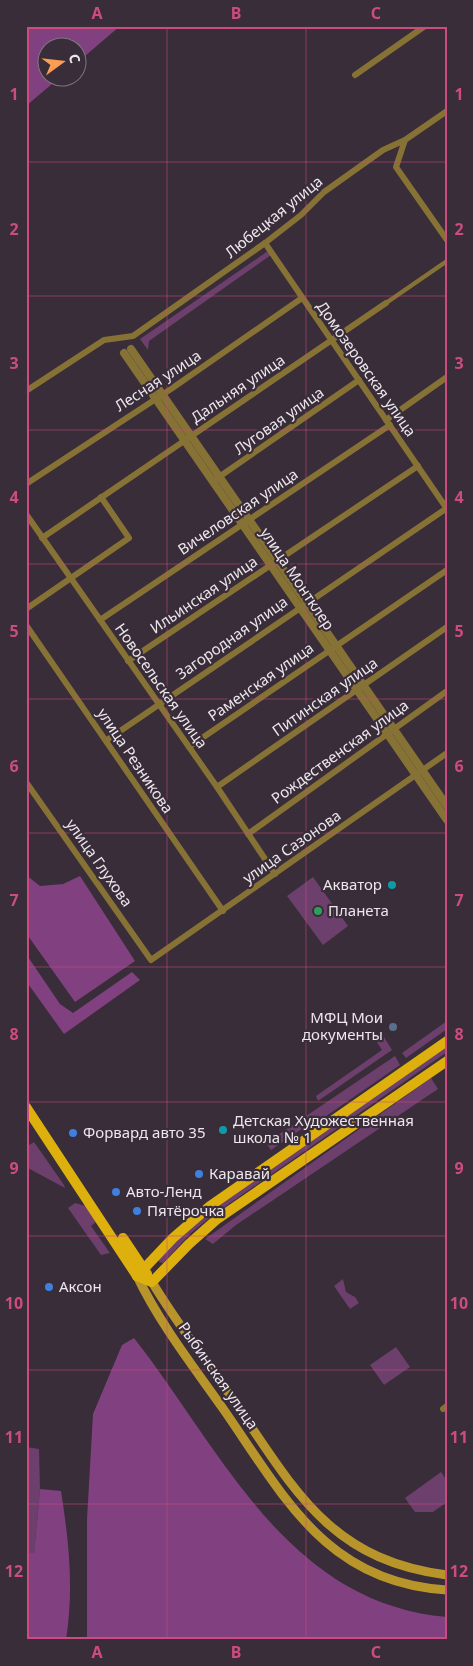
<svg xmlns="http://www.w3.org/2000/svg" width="473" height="1666" font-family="'Noto Sans',sans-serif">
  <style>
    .green { fill: #6d3f6c }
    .forest { fill: #81407f }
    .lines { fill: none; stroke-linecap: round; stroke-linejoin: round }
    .pedestrian { stroke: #877236; stroke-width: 4.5 }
    .minor { stroke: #877236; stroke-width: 6 }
    .tertiary { stroke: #877236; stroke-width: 8 }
    .secondary { stroke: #b8952b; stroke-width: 9 }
    .primary { stroke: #ddb00e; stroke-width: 10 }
    .grid { fill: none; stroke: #cd4c80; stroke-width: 1; stroke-opacity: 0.55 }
    .culture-dot { fill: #0f9aa8; stroke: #382d38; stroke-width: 2 }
    .leisure-dot { fill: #2e9e5b; stroke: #382d38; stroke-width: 2 }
    .service-dot { fill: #5c6f8a; stroke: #382d38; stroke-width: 2 }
    .shop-dot { fill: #3f7fe0; stroke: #382d38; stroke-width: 2 }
    .labels { text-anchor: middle; stroke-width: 4.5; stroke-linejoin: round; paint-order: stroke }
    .street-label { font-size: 15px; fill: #ede6ed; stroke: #382d38 }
    .poi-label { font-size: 15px; fill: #ede6ed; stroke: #382d38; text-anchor: start }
    .neatline { fill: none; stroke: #cd4c80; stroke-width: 2 }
    .grid-label { font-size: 16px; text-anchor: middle; font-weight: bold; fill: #cd4c80 }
  </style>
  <rect width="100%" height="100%" fill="#382d38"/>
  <g class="green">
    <path d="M268 251 271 255 149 341 148 350 140 339Z"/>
    <path d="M313 877 348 926 323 945 287 896Z"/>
    <path d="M447 1021V1029L406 1058 402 1053Z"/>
    <path d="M384 1037 392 1050 318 1101 316 1096 382 1050 375 1039 378 1041Z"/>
    <path d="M447 1046V1052L213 1215 191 1233 163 1263 159 1262V1259L185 1231 211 1209Z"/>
    <path d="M395 1056 400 1065 319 1121 312 1122 271 1150 266 1143Z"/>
    <path d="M431 1078 438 1089 236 1225 213 1244 205 1239Z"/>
    <path d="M34 1142 64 1185 65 1188 26 1167V1147Z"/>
    <path d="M75 1203 89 1207 96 1222 91 1226 110 1253 101 1255 68 1208Z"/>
    <path d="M343 1279 346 1292 355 1297 359 1303 350 1309 334 1286Z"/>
    <path d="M396 1347 410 1367 384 1385 370 1365Z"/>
    <path d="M26 1447 39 1449 40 1489 34 1553H26Z"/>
    <path d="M441 1472 447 1481V1502L433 1512H415L405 1498Z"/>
  </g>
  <g class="forest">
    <path d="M26 26H120L78 62V48H48V78H59L26 106Z"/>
    <path d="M26 875 40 886 63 884 80 876 135 961 75 1002 26 933Z"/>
    <path d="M26 954 60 1004 73 1013 132 972 140 980 64 1034 26 981Z"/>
    <path d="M134 1338C222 1450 286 1603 447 1617V1640H87V1519L93 1414 122 1345Z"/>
    <path d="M40 1489 61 1491C69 1542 74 1588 66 1640H26V1553H34Z"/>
  </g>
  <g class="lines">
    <path class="pedestrian" d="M386 303 447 261"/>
    <g class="minor">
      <path d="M355 75 425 26"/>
      <path d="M405 140 396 167 447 240"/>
      <path d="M265 243 447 509"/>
      <path d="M26 391 104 340 133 336 265 243 301 215 324 192 383 150 405 140 447 111"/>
      <path d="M386 420 447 377"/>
      <path d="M216 479 359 380"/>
      <path d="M26 484 171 389 302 298"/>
      <path d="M26 514 217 787 275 874"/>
      <path d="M42 538 386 303"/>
      <path d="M26 609 129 538 101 497"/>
      <path d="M100 620 390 425"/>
      <path d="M26 625 223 911"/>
      <path d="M128 661 418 466"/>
      <path d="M107 740 447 508"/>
      <path d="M189 747 447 570"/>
      <path d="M26 782 151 960 447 753"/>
      <path d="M217 787 447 627"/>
      <path d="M248 834 447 691"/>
      <path d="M443 1409 447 1406"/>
    </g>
    <g class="tertiary">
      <path d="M131 349 447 806"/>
      <path d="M124 353 447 820"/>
    </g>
    <g class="secondary">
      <path d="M137 1276C160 1324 193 1366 224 1410 285 1498 327 1583 447 1590"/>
      <path d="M152 1282C176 1322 205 1359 231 1397 293 1487 328 1560 447 1575"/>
    </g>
    <g class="primary">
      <path d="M26 1107 137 1276"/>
      <path d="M123 1238 147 1274"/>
      <path d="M137 1276 173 1238 210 1206 447 1041"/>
      <path d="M137 1276 152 1282 189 1244 216 1220 447 1061"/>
    </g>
  </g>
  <path class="grid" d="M167 26V1640M306 26V1640M26 162H447M26 296H447M26 430H447M26 564H447M26 699H447M26 833H447M26 967H447M26 1102H447M26 1236H447M26 1370H447M26 1504H447"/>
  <g class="culture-dot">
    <circle cx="392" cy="885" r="5"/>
    <circle cx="223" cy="1130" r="5"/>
  </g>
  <circle class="leisure-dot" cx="318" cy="911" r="5"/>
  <circle class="service-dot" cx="393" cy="1027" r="5"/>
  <g class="shop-dot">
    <circle cx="73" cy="1133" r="5"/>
    <circle cx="199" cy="1174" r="5"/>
    <circle cx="116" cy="1192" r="5"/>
    <circle cx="137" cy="1211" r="5"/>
    <circle cx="49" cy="1287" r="5"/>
  </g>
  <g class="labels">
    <g class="street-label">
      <text transform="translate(274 217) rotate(-39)" y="5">Любецкая улица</text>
      <text transform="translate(366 369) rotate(55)" y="5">Домозеровская улица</text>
      <text transform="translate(158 381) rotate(-33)" y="5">Лесная улица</text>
      <text transform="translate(238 389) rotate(-34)" y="5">Дальняя улица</text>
      <text transform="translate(279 421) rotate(-35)" y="5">Луговая улица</text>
      <text transform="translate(238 512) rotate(-34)" y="5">Вичеловская улица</text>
      <text transform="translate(297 579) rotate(56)" y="5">улица Монтклер</text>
      <text transform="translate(204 595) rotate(-34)" y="5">Ильинская улица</text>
      <text transform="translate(232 638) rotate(-35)" y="5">Загородная улица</text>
      <text transform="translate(261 682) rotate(-35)" y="5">Раменская улица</text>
      <text transform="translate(161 686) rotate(55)" y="5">Новосельская улица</text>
      <text transform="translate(325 697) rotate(-35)" y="5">Питинская улица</text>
      <text transform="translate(340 752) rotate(-36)" y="5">Рождественская улица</text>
      <text transform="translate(135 761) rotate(56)" y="5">улица Резникова</text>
      <text transform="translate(292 847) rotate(-35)" y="5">улица Сазонова</text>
      <text transform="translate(99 863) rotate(55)" y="5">улица Глухова</text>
      <text transform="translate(218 1376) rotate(55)" y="5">Рыбинская улица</text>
    </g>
    <g class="poi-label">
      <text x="382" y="890" text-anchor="end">Акватор</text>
      <text x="328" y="916">Планета</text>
      <text x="383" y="1023" text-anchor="end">МФЦ Мои<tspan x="383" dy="17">документы</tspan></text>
      <text x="233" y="1126">Детская Художественная<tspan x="233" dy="17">школа № 1</tspan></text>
      <text x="83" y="1138">Форвард авто 35</text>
      <text x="209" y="1179">Каравай</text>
      <text x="126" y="1197">Авто-Ленд</text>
      <text x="147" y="1216">Пятёрочка</text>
      <text x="59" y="1292">Аксон</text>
    </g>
  </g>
  <rect width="473" height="1666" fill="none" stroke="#382d38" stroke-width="55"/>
  <g transform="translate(62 62) rotate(75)"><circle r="24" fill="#382d38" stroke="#807780"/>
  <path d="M0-4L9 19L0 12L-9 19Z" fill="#fc9d54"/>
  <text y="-8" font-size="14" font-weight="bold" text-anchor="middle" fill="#ede6ed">С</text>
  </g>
  <rect x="28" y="28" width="418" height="1610" class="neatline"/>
  <g class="grid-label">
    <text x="97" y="19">A</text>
    <text x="236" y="19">B</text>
    <text x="376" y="19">C</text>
    <text x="14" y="100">1</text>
    <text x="459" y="100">1</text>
    <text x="14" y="235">2</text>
    <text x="459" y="235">2</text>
    <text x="14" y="369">3</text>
    <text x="459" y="369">3</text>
    <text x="14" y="503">4</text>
    <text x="459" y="503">4</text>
    <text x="14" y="637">5</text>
    <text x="459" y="637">5</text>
    <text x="14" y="772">6</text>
    <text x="459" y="772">6</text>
    <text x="14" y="906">7</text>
    <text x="459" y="906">7</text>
    <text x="14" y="1040">8</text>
    <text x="459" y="1040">8</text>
    <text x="14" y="1174">9</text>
    <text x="459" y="1174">9</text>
    <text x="14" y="1309">10</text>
    <text x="459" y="1309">10</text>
    <text x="14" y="1443">11</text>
    <text x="459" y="1443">11</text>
    <text x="14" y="1577">12</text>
    <text x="459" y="1577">12</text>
    <text x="97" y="1658">A</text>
    <text x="236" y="1658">B</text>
    <text x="376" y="1658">C</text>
  </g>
</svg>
